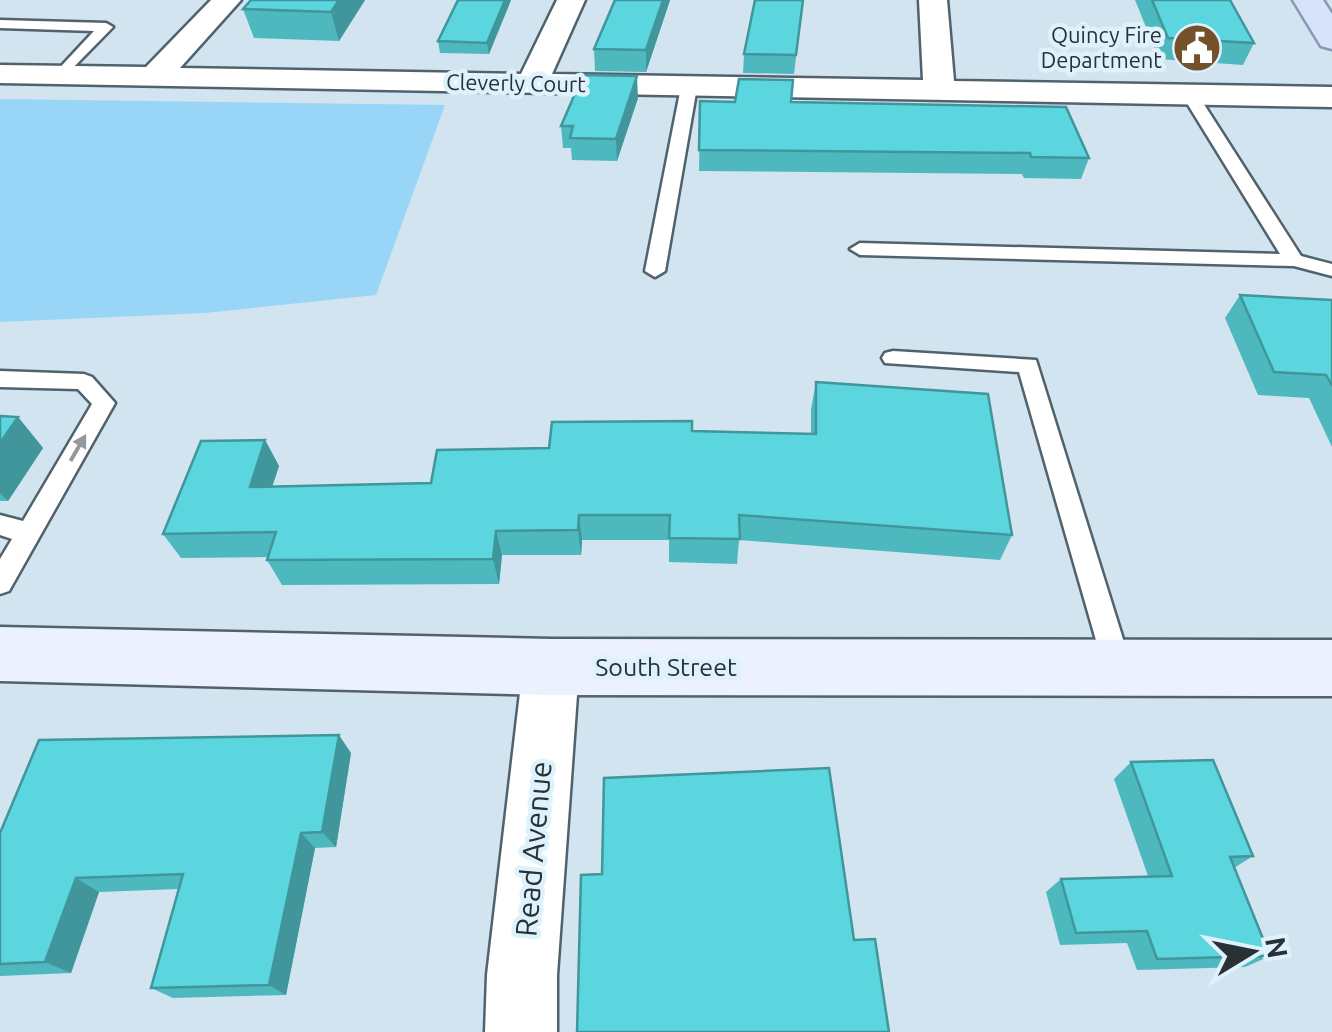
<svg xmlns="http://www.w3.org/2000/svg" width="1332" height="1032" font-family="Ubuntu,sans-serif">
  <style>
    .green { fill: #98d5f6 }
    .lines { fill: none; stroke-linecap: round; stroke-linejoin: round }
    .service-casing { stroke: #51626c; stroke-width: 5 }
    .minor-casing { stroke: #51626c; stroke-width: 5 }
    .secondary-casing { stroke: #51626c; stroke-width: 5 }
    .primary-casing { stroke: #8998b4; stroke-width: 5 }
    .service { fill: #fff; fill-rule: evenodd }
    .minor { fill: #fff; fill-rule: evenodd }
    .secondary { fill: #ebf1fd; fill-rule: evenodd }
    .primary { fill: #d7e2fb; fill-rule: evenodd }
    .wall { fill: #4eb8bf }
    .shaded-wall { fill: #40969b }
    .building { fill: #5bd6de; stroke: #40969b; stroke-width: 2.5 }
    .oneway { fill: #94989a }
    .labels { text-anchor: middle; stroke-width: 9; stroke-linejoin: round; paint-order: stroke }
    .far-poi-label { font-size: 22px; fill: #293135; stroke: #def2fd; text-anchor: end }
    .far-street-label { font-size: 22px; fill: #293135; stroke: #def2fd }
    .street-label { font-size: 25px; fill: #293135; stroke: #def2fd }
    .near-street-label { font-size: 30px; fill: #293135; stroke: #def2fd }
  </style>
  <rect width="100%" height="100%" fill="#d1e4f0"/>
  <path class="green" d="M0 99 445 105 376 295 205 313 0 322Z"/>
  <g class="lines">
    <g class="service-casing">
      <g id="service">
        <path d="M0 20 106 23 113 27 61 80 53 75 94 31 0 28Z"/>
        <path d="M689 82 697 87 665 271 655 277 645 271 681 87Z"/>
        <path d="M1190 90 1198 95 1301 256 1332 264V276L1294 266 860 255 850 249 860 243 1280 254 1182 95Z"/>
        <path d="M893 351 1036 360 1132 668 1128 677 1118 681 1108 677 1104 668 1019 372 885 363 882 358 885 353Z"/>
        <path d="M0 371 84 374 92 377 115 403 9 591 0 594V559L12 539 0 535V515L23 521 92 404 78 389 0 387Z"/>
      </g>
    </g>
    <g class="minor-casing">
      <g id="minor">
        <path d="M211 0H241L180 68 521 74 557 0H585L552 74 923 80 919 0H947L954 81 1332 87V107L0 83V65L146 67Z"/>
        <path d="M551 642 571 649 579 667 557 975V1032H485L487 975 523 667 531 649Z"/>
      </g>
    </g>
    <g class="secondary-casing">
      <path id="secondary" d="M0 627 551 639 1332 640V696L551 695 0 681Z"/>
    </g>
    <g class="primary-casing">
      <path id="primary" d="M1293 0H1323L1332 14V49L1321 46Z"/>
    </g>
    <use href="#service" class="service"/>
    <use href="#minor" class="minor"/>
    <use href="#secondary" class="secondary"/>
    <use href="#primary" class="primary"/>
  </g>
  <g class="wall">
    <path d="M365 0 339 41 254 38 243 9Z"/>
    <path d="M511 0 489 54 440 53 438 41Z"/>
    <path d="M670 0 646 72 595 71 594 49Z"/>
    <path d="M803 0 794 74 743 73 744 54Z"/>
    <path d="M1135 0H1230L1254 43 1243 65 1159 59Z"/>
    <path d="M638 98 617 161 572 160 571 148H563L561 126Z"/>
    <path d="M700 101 791 102 1089 158 1081 179 1024 178 1022 174 699 171Z"/>
    <path d="M1240 295 1332 300V447L1309 398 1258 395 1225 318Z"/>
    <path d="M816 382 1012 535 1000 560 739 540 737 564 669 562V540H582L581 555H502L499 584 282 585 267 560 268 557 181 558 163 534 265 440 279 466 272 486 431 483 549 448 692 431 811 434V409Z"/>
    <path d="M0 416 18 417 43 448 8 501H0Z"/>
    <path d="M351 753 336 847 315 848 286 995 173 998 151 988 179 889 99 892 71 973 0 976V833Z"/>
    <path d="M1131 762 1253 856 1234 868 1270 956 1245 967 1137 970 1127 943 1060 945 1046 892 1061 879 1148 876 1114 779Z"/>
  </g>
  <g class="shaded-wall">
    <path d="M339 0H365L339 41 331 12Z"/>
    <path d="M505 0H511L489 54 487 43Z"/>
    <path d="M663 0H670L646 72V50Z"/>
    <path d="M637 76 638 98 617 161 616 139Z"/>
    <path d="M18 417 43 448 8 501 0 493V443Z"/>
    <path d="M265 440 279 466 264 512 250 487Z"/>
    <path d="M579 515 582 540 581 555 578 530Z"/>
    <path d="M496 531 502 555 499 584 493 559Z"/>
    <path d="M339 735 351 753 336 847 322 832Z"/>
    <path d="M301 833 315 848 286 995 269 985Z"/>
    <path d="M76 878 99 892 71 973 45 962Z"/>
  </g>
  <g class="building">
    <path d="M251 0H339L331 12 243 9Z"/>
    <path d="M458 0H505L487 43 438 41Z"/>
    <path d="M615 0H663L646 50 594 49Z"/>
    <path d="M755 0H803L796 55 744 54Z"/>
    <path d="M1152 0H1230L1254 43 1168 38Z"/>
    <path d="M583 75 637 76 616 139 570 138 573 126H561Z"/>
    <path d="M739 79 793 80 791 102 1066 107 1089 158 1031 157 1030 153 699 150 700 101 735 102Z"/>
    <path d="M1240 295 1332 300V386L1326 375 1274 372Z"/>
    <path d="M816 382 988 394 1012 535 739 515 740 539 669 538 670 515H579L578 530 496 531 493 559 267 560 276 532 163 534 201 441 265 440 250 487 431 483 437 450 549 448 552 422 692 421V431L816 434Z"/>
    <path d="M0 416 18 417 0 443Z"/>
    <path d="M339 735 322 832 301 833 269 985 151 988 183 874 76 878 45 962 0 964V833L39 740Z"/>
    <path d="M1213 760 1253 856 1230 857 1270 956 1157 959 1147 931 1076 933 1061 879 1172 876 1131 762Z"/>
    <path d="M829 768 854 940 875 939 889 1032H577L581 875 602 874 604 778Z"/>
  </g>
  <defs><path id="oneway-solid" d="M-6-.8H1V-3.2L6.5 0L1 3.2V.8H-6Z" transform="scale(2.5)"/></defs>
  <use class="oneway" href="#oneway-solid" transform="translate(78 448) rotate(-60)"/>
  <defs>
    <g id="civic-disc" transform="scale(2.5)"><circle r="9.5" fill="#735129" stroke="#def2fd"/><path d="M-.6-6.5H3V-4.5H.6V-3L4-1V1h2V6H-6V1h2V-1L-.6-3ZM-1.2 2.5V6h2.4V2.5Z" fill="#fff"/></g>
  </defs>
  <g fill-rule="evenodd">
    <use href="#civic-disc" x="1197" y="48"/>
  </g>
  <g class="labels">
    <g class="far-poi-label">
      <text x="1162" y="43">Quincy Fire<tspan x="1162" dy="25">Department</tspan></text>
    </g>
    <g class="far-street-label">
      <text transform="translate(516 83) rotate(1)" y="8">Cleverly Court</text>
    </g>
    <g class="street-label">
      <text x="666" y="676">South Street</text>
    </g>
    <g class="near-street-label">
      <text transform="translate(534 849) rotate(-85)" y="10">Read Avenue</text>
    </g>
  </g>
  <g transform="translate(1252 952) rotate(80)" stroke="#def2fd" stroke-width="8" paint-order="stroke">
  <path d="M0-8L18 38L0 25L-18 38Z" fill="#293135"/>
  <text y="-15" font-size="28" font-weight="bold" text-anchor="middle" fill="#293135">N</text>
  </g>
</svg>
